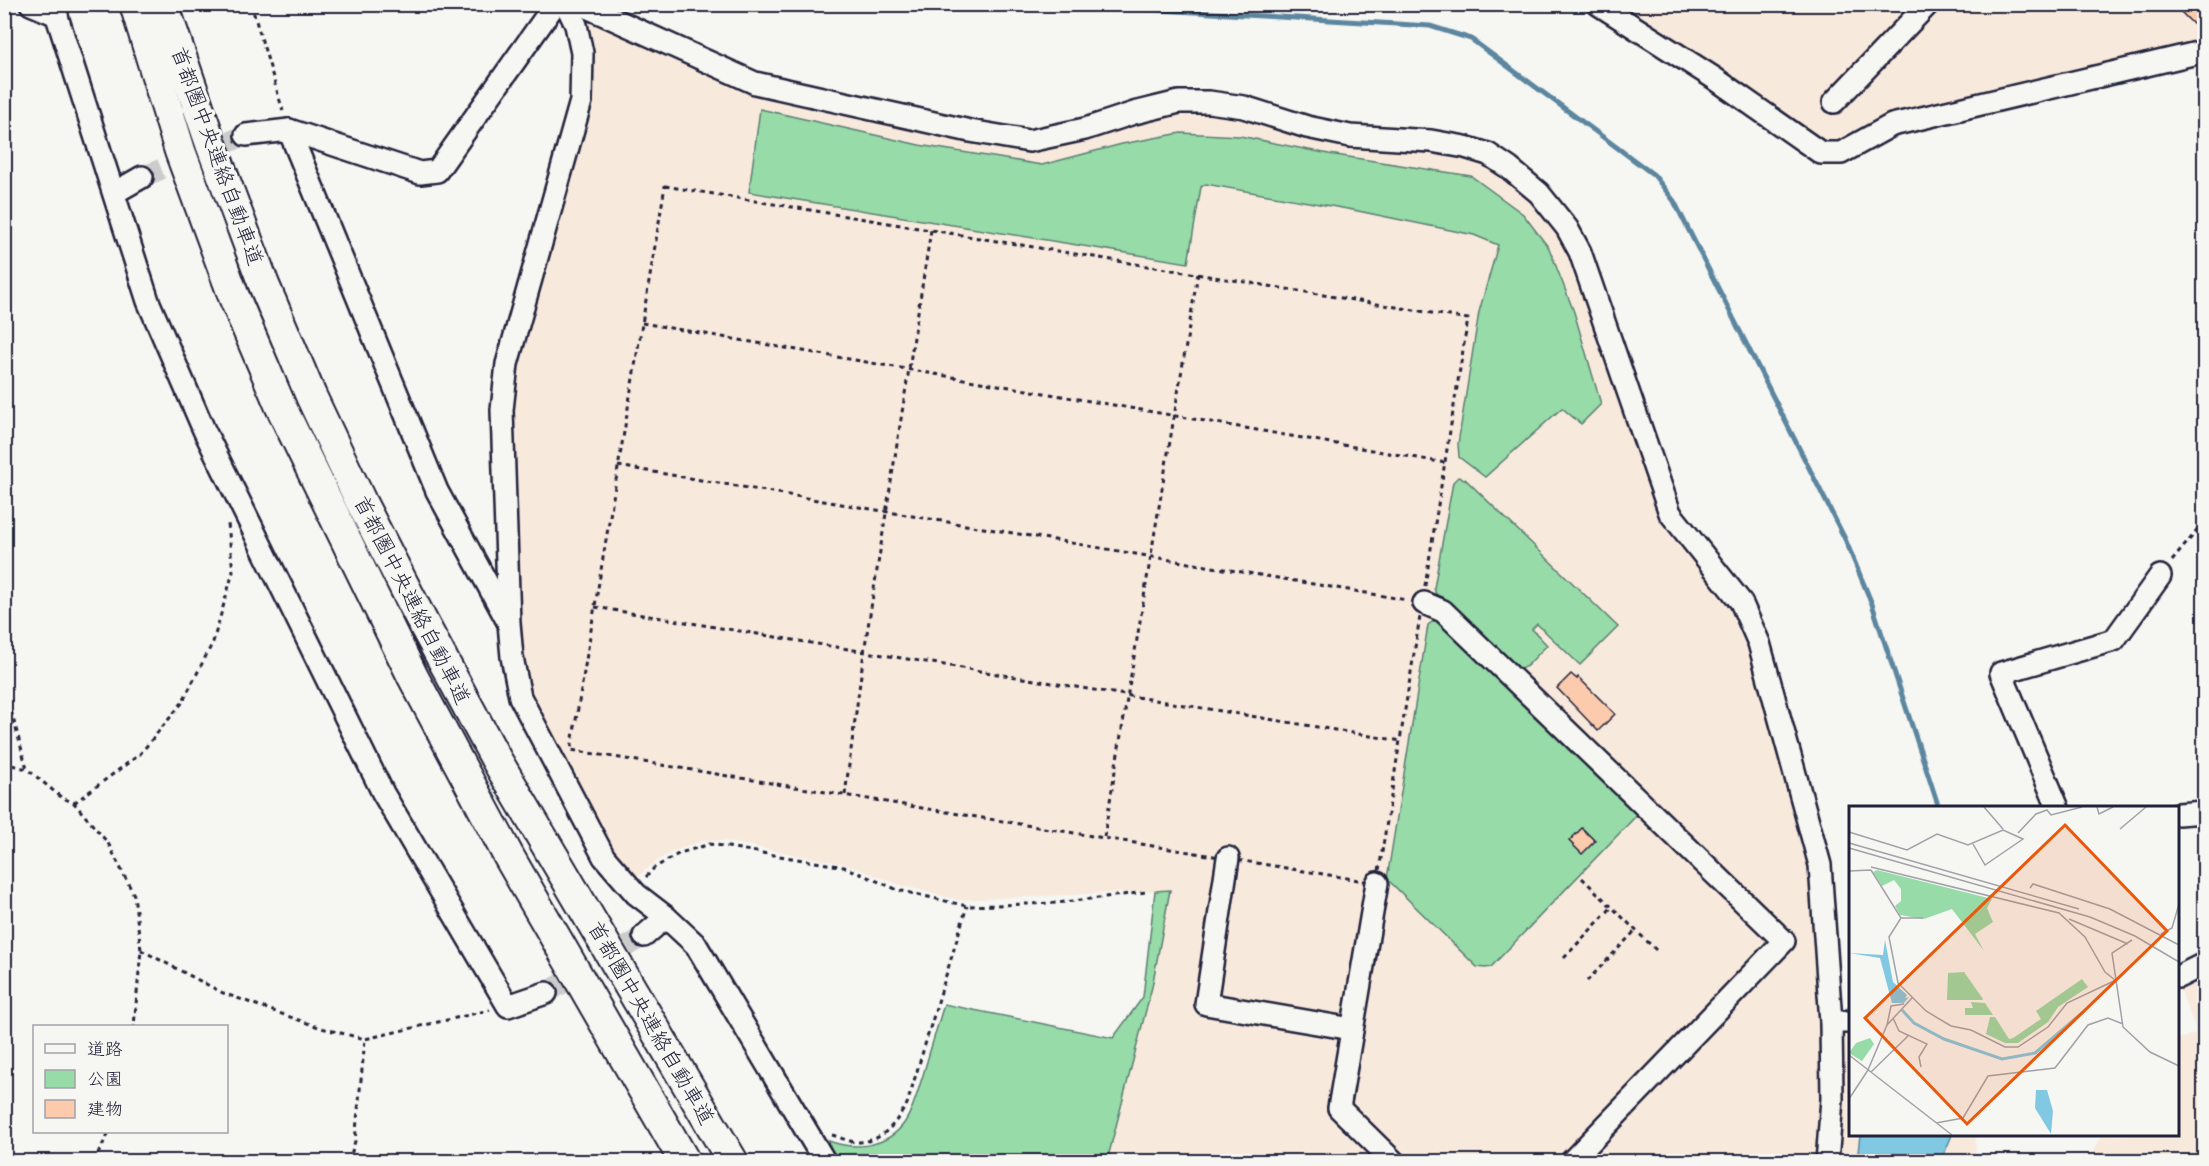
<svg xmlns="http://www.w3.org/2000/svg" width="2209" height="1166" font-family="Kalam,'Klee One',sans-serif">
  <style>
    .built { fill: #f8e9dd }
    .green { fill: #96dba8; stroke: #5c7e72; stroke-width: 1.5 }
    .water { fill: #81c8e2; stroke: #5b869f; stroke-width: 1.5 }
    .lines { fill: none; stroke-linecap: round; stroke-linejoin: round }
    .stream { stroke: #5b869f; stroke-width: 5 }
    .building { fill: #fccaac; stroke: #22223b; stroke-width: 1.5 }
    .minor-tunnel { stroke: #cccccd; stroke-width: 21; stroke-dasharray: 21 10; stroke-linecap: butt }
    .minor-casing { stroke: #22223b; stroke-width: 26 }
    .highway-casing { stroke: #22223b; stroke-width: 34 }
    .path { stroke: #22223b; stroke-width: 3; stroke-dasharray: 4.5 4.5; stroke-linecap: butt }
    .minor { stroke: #f6f6f2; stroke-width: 21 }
    .highway { stroke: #f6f6f2; stroke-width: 30 }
    .labels { text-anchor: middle; stroke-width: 6; stroke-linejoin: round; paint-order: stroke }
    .street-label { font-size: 21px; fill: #22223b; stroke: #f6f6f2 }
    .inset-river { fill: none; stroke: #81c8e2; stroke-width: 3 }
    .inset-road { fill: none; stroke: #a1a1a9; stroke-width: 1.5 }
    .view { fill: #e8590c; fill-opacity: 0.15; stroke: #e8590c; stroke-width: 3 }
    .inset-edge { fill: none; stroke: #22223b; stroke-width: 3 }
  </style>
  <rect width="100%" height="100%" fill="#f6f6f2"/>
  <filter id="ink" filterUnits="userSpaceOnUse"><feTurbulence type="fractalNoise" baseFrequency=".0167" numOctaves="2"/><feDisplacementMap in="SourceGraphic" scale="12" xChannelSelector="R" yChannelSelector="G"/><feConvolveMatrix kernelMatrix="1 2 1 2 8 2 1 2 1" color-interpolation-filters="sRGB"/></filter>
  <g filter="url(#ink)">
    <g class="built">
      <path d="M1613 5H2204V47L1830 145 1820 144Z"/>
      <path d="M592 20 733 82 997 145 1161 114 1203 110 1445 152 1476 159 1505 174 1533 198 1552 223 1573 261 1660 515 1732 605 1749 641 1811 864 1822 1034 1850 1033V1134L1976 1135 1975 1154 1984 1161H1107L1152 987 1170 890 959 900 900 885 845 864 724 841H702L681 848 663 857 634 879 610 847 526 682 515 594 511 387 549 245 583 26Z"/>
      <path d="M2204 974V1161L2088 1162 2102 1135 2178 1134V1039L2198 1033 2178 986Z"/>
    </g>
    <g class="green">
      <path d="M760 109 919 145 1042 165 1122 144 1181 133 1240 136 1329 154 1471 176 1523 214 1549 248 1574 312 1601 404 1581 424 1562 408 1485 477 1459 457 1458 444 1479 312 1498 245 1474 235 1353 210 1206 184 1201 187 1188 263 749 192Z"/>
      <path d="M1458 477 1465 479 1618 627 1580 665 1537 624 1532 629 1547 645 1527 666 1516 671 1436 594 1434 588 1453 482Z"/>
      <path d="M1435 620 1440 621 1634 808 1636 816 1491 967 1485 968 1477 967 1387 879 1428 625Z"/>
      <path d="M1170 890 1152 987 1107 1161H832L822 1145 826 1140C853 1151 887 1148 905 1122 914 1108 918 1090 923 1075 930 1051 937 1027 944 1004L1113 1038 1143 997 1155 891Z"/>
    </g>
    <path class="water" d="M1860 1135V1134L1952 1135 1941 1161H1857Z"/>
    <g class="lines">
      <g class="stream">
        <path d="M1060 4 1430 26 1471 39 1654 175 1674 201 1845 539 1872 604 1939 808"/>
        <path d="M1847 1010H1850"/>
      </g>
    </g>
    <g class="building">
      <path d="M2173 4H2205V36Z"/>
      <path d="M1571 674 1577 679 1578 677 1615 714 1598 731 1557 688Z"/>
      <path d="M1582 828 1595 841 1582 854 1569 841Z"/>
    </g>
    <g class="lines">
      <g class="minor-tunnel">
        <path d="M142 177 246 135"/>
        <path d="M546 993 644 936"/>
      </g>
      <g class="minor-casing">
        <g id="minor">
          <path d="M31 4 57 15"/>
          <path d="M53 4 148 301 204 430 383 793 508 1006 546 993"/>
          <path d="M566 4 576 25 582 53 581 101 507 364 502 410 509 623 512 657 520 697 604 857 636 894 666 917 696 945 825 1162"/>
          <path d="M580 4 755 83 970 131 1029 141 1085 129 1134 113 1179 102H1209L1244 107 1307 127 1350 136 1431 141 1465 147 1488 154 1509 168 1539 193 1567 228 1580 252 1670 513 1741 602 1759 643 1820 865 1831 1022 1832 1099 1827 1162"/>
          <path d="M1598 4 1714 78 1821 153H1841L1892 125 2197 53 2204 54"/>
          <path d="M1834 102 1928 4"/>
          <path d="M289 130 437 491 507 620"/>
          <path d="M246 135 289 130 420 173 437 171 555 4"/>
          <path d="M114 193 142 177"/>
          <path d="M1424 603 1443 611 1784 941 1571 1162"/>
          <path d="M2058 808 2001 673 2114 640 2160 576"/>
          <path d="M2178 814 2204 812"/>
          <path d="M1228 858 1206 1004 1352 1029"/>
          <path d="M1377 883 1339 1108 1394 1162"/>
          <path d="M644 936 666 917"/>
          <path d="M2178 977 2204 964"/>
          <path d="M1831 1022H1850"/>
        </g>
      </g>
      <g class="highway-casing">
        <g id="highway">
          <path d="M135 4 180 151 234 297 281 407 413 677 509 857 685 1162"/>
          <path d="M163 4 211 144 264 285 311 396 361 502 422 621 496 759 733 1162"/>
        </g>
      </g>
      <g class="path">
        <path d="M251 4 283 111"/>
        <path d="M665 186 1468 319 1377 883 571 750Z"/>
        <path d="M642 323 1446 463"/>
        <path d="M618 466 1407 600"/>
        <path d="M2172 561 2204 522"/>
        <path d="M595 607 1401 741"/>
        <path d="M4 685 27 769"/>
        <path d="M4 763 27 769 61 797 74 803 108 843 134 895 141 950 134 1026"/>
        <path d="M845 795 864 652 931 230"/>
        <path d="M74 803 140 754 182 703 213 642 233 572 228 524"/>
        <path d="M1104 837 1198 273"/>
        <path d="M646 877 654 868 680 853 710 844 844 867 898 890 967 906 1057 903 1146 892"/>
        <path d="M1582 878 1656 950"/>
        <path d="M141 950 223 993 321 1028 365 1039 490 1010"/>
        <path d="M1564 958 1612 907"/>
        <path d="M1587 981 1636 930"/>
        <path d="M832 1135C840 1137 851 1143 860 1142 884 1141 896 1122 907 1104L967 906"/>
        <path d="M94 1162 109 1132"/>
        <path d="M349 1162 355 1141 365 1039"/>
      </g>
      <use href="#minor" class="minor"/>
      <use href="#highway" class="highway"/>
    </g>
  </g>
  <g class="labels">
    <g class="street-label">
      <text transform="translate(217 156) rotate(70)" y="7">首都圏中央連絡自動車道</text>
      <text transform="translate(412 600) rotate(63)" y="7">首都圏中央連絡自動車道</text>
      <text transform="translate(651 1023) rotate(60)" y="7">首都圏中央連絡自動車道</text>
    </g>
  </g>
  <g transform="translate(1849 806)">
    <rect width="330" height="330" fill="#f6f6f2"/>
    <path d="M28 64 143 93 138 102 144 116 126 128 135 145 103 103 75 113 51 109 46 100 52 95V83L45 74 33 80 24 66ZM115 166 134 193 133 194H98L99 167ZM233 173 239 181 209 201 199 216 169 237H156L137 228 141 211H146L160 233 164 232 192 213 187 205ZM122 196 136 197 144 209H116V202H124ZM21 232 25 238 13 255 0 247 7 237Z" fill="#96dba8"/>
    <path d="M36 134 44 176 58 189 56 192 60 191 55 197H43L31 152 0 147 34 149ZM187 284H198L204 305 202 328 186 302Z" fill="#81c8e2"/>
    <path class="inset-river" d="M53 204 65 217 95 233 153 253 186 247 234 206"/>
    <path class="inset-road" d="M135 1 154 23M248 1 250 8 264 1M271 23 297 1M0 26 58 44 88 28 119 39 154 24 174 33 136 59 124 38M169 27 187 8 198 4 202 9 233 1M0 37 230 103M0 42 241 111 286 130 330 156M22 61 210 107 236 131 256 166 266 174M22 64 52 112 40 131 49 177 77 205 102 220 122 224 156 241H169L199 221 218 197 267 174M0 65 22 64M181 82 184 78 261 103 330 139M52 112H74M220 113 279 138M312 128 323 122 330 98M283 134 263 147 274 221 301 246 330 260M44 212 50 225 78 238 70 251 72 261M38 219 42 200 55 198M0 249 103 329M19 264 38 219 63 192M22 266 59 230M0 293 19 264M87 317 114 312 139 270 206 262 239 219 259 212 274 218"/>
    <path class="view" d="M216 19 318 125 118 318 16 212Z"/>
    <rect width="330" height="330" class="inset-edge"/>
  </g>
  <rect width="2209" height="1166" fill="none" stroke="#f6f6f2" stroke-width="24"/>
  <rect x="12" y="12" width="2185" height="1142" fill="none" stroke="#22223b" stroke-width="2" filter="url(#ink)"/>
  <rect x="33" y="1025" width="195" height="108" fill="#f6f6f2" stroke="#a1a1a9" stroke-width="1.5"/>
  <rect x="45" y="1044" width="30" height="9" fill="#f6f6f2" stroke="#a1a1a9" stroke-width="1.5"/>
  <text x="87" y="1055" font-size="18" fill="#22223b">道路</text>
  <rect x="45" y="1070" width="30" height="18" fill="#96dba8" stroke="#a1a1a9" stroke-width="1.5"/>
  <text x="87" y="1085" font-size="18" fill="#22223b">公園</text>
  <rect x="45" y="1100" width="30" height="18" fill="#fccaac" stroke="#a1a1a9" stroke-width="1.5"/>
  <text x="87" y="1115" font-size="18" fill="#22223b">建物</text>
</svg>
